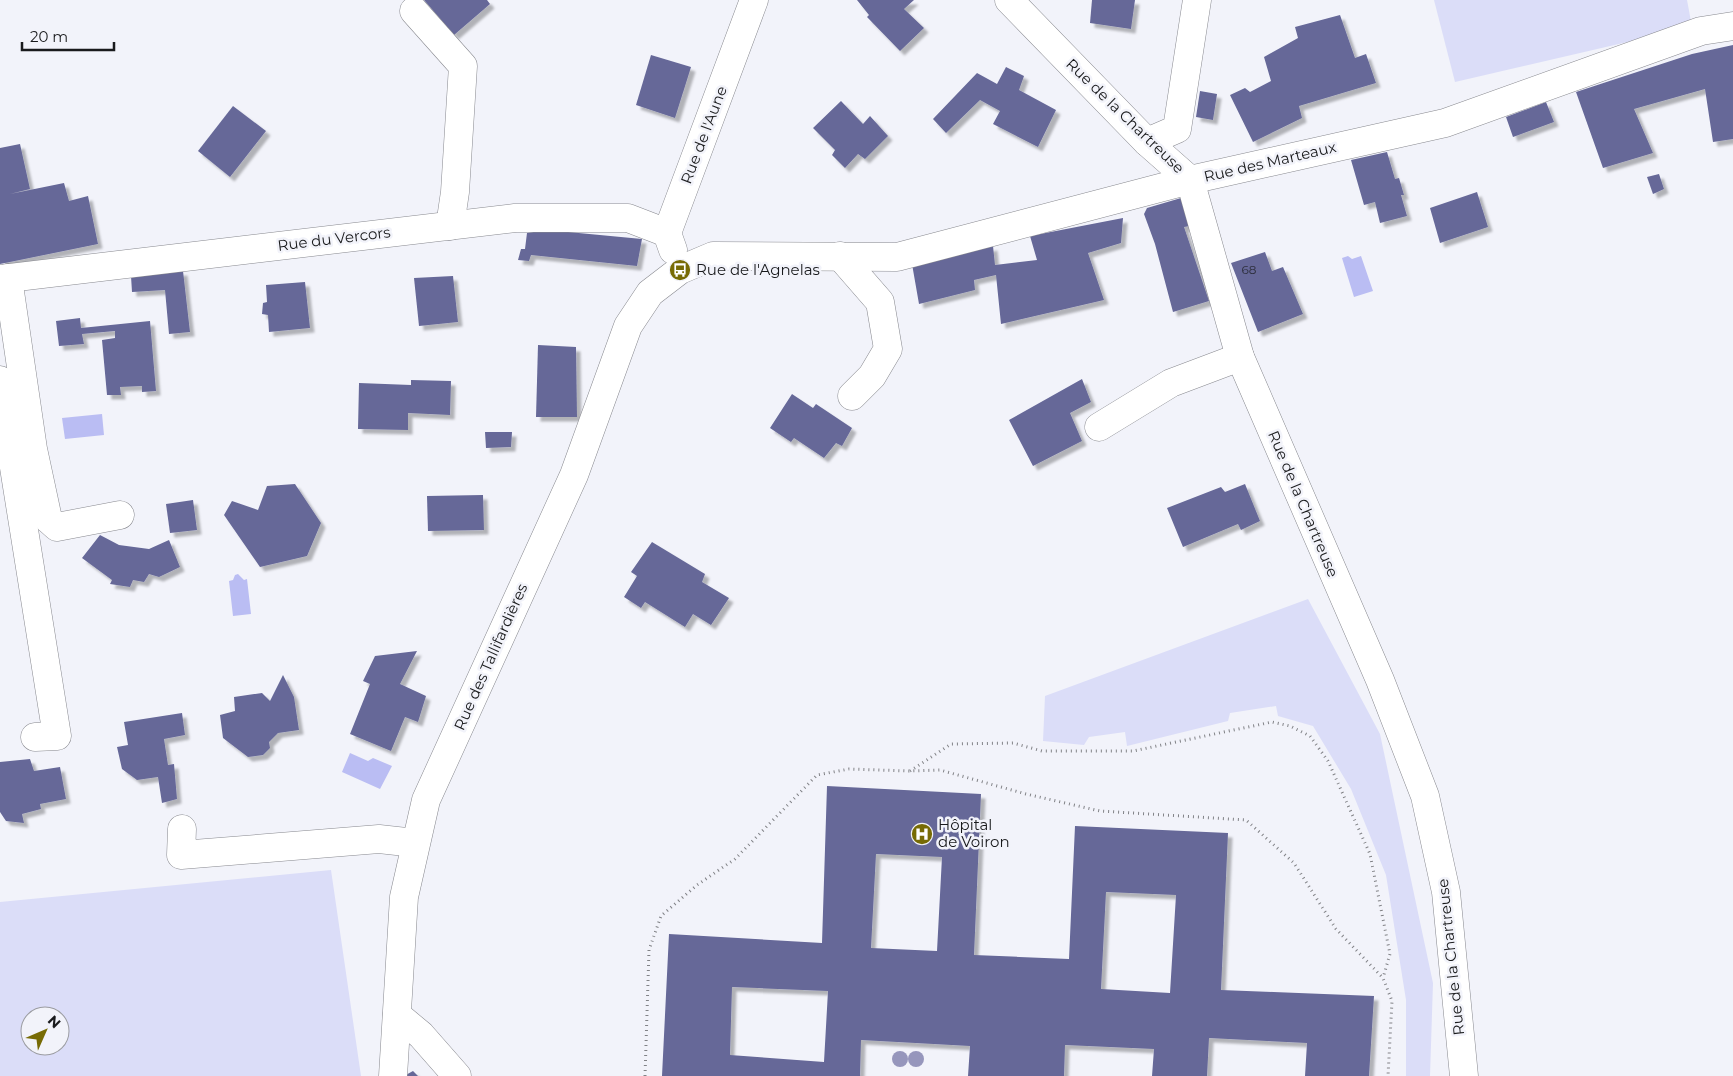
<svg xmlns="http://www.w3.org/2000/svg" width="1733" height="1076" font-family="Montserrat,sans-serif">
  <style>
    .green { fill: #dbddf8; fill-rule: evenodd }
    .water { fill: #babdf3 }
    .building { fill: #666898; fill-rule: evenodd; filter: url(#shadow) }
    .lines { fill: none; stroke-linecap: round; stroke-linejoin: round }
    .minor-casing { stroke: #88898f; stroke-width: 29 }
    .path { stroke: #818286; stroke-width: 3; stroke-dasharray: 1 4; stroke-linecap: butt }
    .minor { stroke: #fff; stroke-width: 28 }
    .tree { fill: #9696bc }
    .labels { text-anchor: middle; stroke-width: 5; stroke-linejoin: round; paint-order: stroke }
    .number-label { font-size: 12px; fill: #2c2e3b }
    .street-label { font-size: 15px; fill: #191a1c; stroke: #f2f3fa }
    .poi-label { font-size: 15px; fill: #191a1c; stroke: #f2f3fa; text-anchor: start }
  </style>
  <defs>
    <filter id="shadow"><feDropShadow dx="4.5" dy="4.5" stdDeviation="1" flood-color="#0004"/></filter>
  </defs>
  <rect width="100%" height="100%" fill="#f2f3fa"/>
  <g class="green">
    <path d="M1434 0H1687L1692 27 1455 82Z"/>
    <path d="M1308 599 1380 734 1433 983 1430 1076H1406V1000L1386 875 1351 789 1313 726 1278 716 1276 706 1230 713 1228 721 1127 746 1125 732 1089 737 1084 745 1043 741 1045 696Z"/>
    <path d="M331 870 361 1076H0V902ZM30 1016H60V1046H30Z"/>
  </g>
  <g class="water">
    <path d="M1348 256 1352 259 1361 256 1373 291 1354 297 1342 258Z"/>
    <path d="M102 414 104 435 65 439 62 418Z"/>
    <path d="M238 574 244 580 247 579 251 614 233 616 229 581 233 580 235 575Z"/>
    <path d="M350 753 368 761 373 758 392 766 380 789 342 772Z"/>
  </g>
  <g class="building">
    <path d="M424 0H487L490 4 454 35Z"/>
    <path d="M857 0H914L904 9 924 28 900 51 867 17 869 15Z"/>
    <path d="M1092 0H1135L1131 29 1090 23Z"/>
    <path d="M1340 15 1355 58 1366 54 1376 83 1299 106 1302 118 1253 142 1230 95 1245 88 1250 92 1271 81 1264 57 1298 38 1295 27Z"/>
    <path d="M1733 45V139L1713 142 1705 89 1634 109 1653 153 1603 168 1576 92 1692 54Z"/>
    <path d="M651 55 691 67 675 118 636 105Z"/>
    <path d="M1006 67 1024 76 1019 90 1056 110 1038 147 993 124 1000 111 980 100 946 133 933 119 977 73 997 84Z"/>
    <path d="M1200 91 1217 94 1213 120 1196 117Z"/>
    <path d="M841 101 863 124 870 116 888 136 865 159 858 154 845 168 832 155 835 150 813 128Z"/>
    <path d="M1546 102 1554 122 1513 137 1506 117Z"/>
    <path d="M233 106 266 131 230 177 198 151Z"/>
    <path d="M20 144 30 189 10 194 64 183 69 201 88 196 98 244 0 264V148Z"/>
    <path d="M1387 152 1395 179 1399 178 1404 195H1401L1407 216 1380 223 1375 202 1364 205 1351 160Z"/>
    <path d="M1659 174 1664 189 1653 194 1647 177Z"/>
    <path d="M1477 192 1488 227 1440 243 1430 208Z"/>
    <path d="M1181 198 1195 225 1184 227 1209 301 1173 312 1155 244 1144 214 1147 208Z"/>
    <path d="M1123 218 1121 243 1088 253 1104 300 1001 324 996 275 974 280 975 290 919 304 912 264 993 246 995 265 1037 260 1030 236Z"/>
    <path d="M547 230 642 239 637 266 531 255 529 261 518 260 521 249H525L527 233Z"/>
    <path d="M1265 252 1272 271 1283 267 1303 314 1258 332 1231 263Z"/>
    <path d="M183 271 190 332 169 334 165 290 132 292 131 276Z"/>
    <path d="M453 276 458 322 419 326 414 278Z"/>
    <path d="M305 282 310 328 269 332 268 315 262 314 263 303 267 302 266 285Z"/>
    <path d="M80 318 81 328 150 321 156 391 142 392V386L120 387 121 395H107L102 340 115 338V331L82 334 84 344 59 346 56 321Z"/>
    <path d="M538 345 576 347 577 417H536Z"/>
    <path d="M1082 379 1091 402 1070 413 1082 441 1033 466 1009 420Z"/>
    <path d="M411 380 451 381 450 415 408 413V430L358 429 359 383 411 385Z"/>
    <path d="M792 394 813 408 816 404 852 428 842 446 836 443 824 458 794 438 791 442 770 428Z"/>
    <path d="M485 432H512L511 447 486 448Z"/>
    <path d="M295 484 321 523 307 556 260 567 224 515 232 501 258 510 267 486Z"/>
    <path d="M1245 484 1260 521 1241 530 1238 524 1183 547 1167 508 1221 487 1225 492Z"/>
    <path d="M483 495 484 530 428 531 427 496Z"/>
    <path d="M193 500 197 530 170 533 166 504Z"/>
    <path d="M100 535 119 545 149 549 169 540 180 567 159 577 149 574 144 582 133 580 130 587 110 584 112 580 82 558Z"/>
    <path d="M652 542 705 574 702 582 729 598 711 625 693 614 685 627 645 602 641 608 624 597 637 576 631 572Z"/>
    <path d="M417 651 400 684 426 696 418 722 405 717 391 751 350 734 370 684 363 681 375 656Z"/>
    <path d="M283 675 294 697 299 730 278 733 269 742 270 748 263 755 248 757 223 738 220 715 235 711 234 697 262 693 270 701Z"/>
    <path d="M182 713 185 735 164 739 168 765 174 764 177 799 162 803 158 777 137 780 122 769 117 747 128 745 124 722Z"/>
    <path d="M30 759 34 771 60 767 66 799 40 804 41 809 22 814 24 823 6 821 0 812V762Z"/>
    <path d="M827 786 981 794 974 955 1069 959 1075 826 1228 833 1221 990 1374 996 1369 1076H1305L1307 1043 1209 1038 1207 1076H1152L1154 1049 1065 1045 1064 1076H968L970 1046 861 1040 860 1076H662L669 934 822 943ZM876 854 942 857 937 951 871 948ZM1106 892 1176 895 1170 993 1101 989ZM732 987 828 991 824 1062 730 1055Z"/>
    <path d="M413 1071 418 1076H404Z"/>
  </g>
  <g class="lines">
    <g class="minor-casing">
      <g id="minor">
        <path d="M1009 0 1147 142 1190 180 1240 357 1380 680 1425 796 1446 892 1464 1076"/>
        <path d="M414 11 463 66 455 192 450 226"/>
        <path d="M1147 142 1177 129 1197 0"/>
        <path d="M673 250 667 233 754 0"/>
        <path d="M840 256 880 302 888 349 872 376 852 396"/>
        <path d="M8 278 33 449 48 519 57 527 120 515"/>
        <path d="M0 279 515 218H628L667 233"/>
        <path d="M0 380 57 736 35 737"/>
        <path d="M1099 427 1171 383 1240 357"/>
        <path d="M182 829 181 855 379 839 415 843"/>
        <path d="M397 1015 421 1035 457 1076"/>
        <path d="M393 1076 404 897 426 800 574 475 628 326 650 293 680 270 713 256 897 257 1190 180 1445 123 1701 31 1733 26"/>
      </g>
    </g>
    <g class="path">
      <path d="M910 771 951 744 1013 743 1042 751H1133L1272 722 1290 726 1310 736 1328 761 1370 854 1390 954 1383 978"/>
      <path d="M645 1076 649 950 661 916 697 885 735 859 817 775 849 769 909 771 940 770 1026 794 1100 811 1246 820 1294 863 1336 929 1383 978 1392 1001 1388 1076"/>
    </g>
    <use href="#minor" class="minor"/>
  </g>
  <g class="tree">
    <circle cx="900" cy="1059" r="8"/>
    <circle cx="916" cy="1059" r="8"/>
  </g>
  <defs>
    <g id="bus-disc" transform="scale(1.125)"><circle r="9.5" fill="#776b05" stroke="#f2f3fa"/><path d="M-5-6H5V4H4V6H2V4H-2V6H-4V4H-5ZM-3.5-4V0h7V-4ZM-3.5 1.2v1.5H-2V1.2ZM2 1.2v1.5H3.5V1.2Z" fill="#fff"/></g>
    <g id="hospital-disc" transform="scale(1.125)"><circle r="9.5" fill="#776b05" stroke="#f2f3fa"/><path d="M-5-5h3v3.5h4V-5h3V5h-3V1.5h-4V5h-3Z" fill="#fff"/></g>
  </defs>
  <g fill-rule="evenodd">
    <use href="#bus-disc" x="680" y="270"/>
    <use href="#hospital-disc" x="922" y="834"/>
  </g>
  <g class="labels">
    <g class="number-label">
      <text x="1249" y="274">68</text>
    </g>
    <g class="street-label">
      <text transform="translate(1125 116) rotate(44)" y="5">Rue de la Chartreuse</text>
      <text transform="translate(704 135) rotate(-69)" y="5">Rue de l'Aune</text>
      <text transform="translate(1270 162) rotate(-13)" y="5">Rue des Marteaux</text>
      <text transform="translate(334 239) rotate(-7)" y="5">Rue du Vercors</text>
      <text transform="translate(1303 504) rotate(67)" y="5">Rue de la Chartreuse</text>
      <text transform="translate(491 657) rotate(-66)" y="5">Rue des Tallifardières</text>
      <text transform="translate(1451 957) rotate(-96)" y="5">Rue de la Chartreuse</text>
    </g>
    <g class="poi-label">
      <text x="696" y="275">Rue de l'Agnelas</text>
      <text x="938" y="830">Hôpital<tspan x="938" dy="17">de Voiron</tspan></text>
    </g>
  </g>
  <g transform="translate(45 1031) rotate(45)"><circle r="24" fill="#f2f3fa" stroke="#9b9ca1"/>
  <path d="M0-4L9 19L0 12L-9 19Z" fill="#776b05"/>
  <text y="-8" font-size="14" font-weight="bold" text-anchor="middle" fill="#191a1c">N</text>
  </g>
  <path d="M22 42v8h92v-8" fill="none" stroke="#191a1c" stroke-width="2.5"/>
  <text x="30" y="42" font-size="15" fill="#191a1c" stroke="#f2f3fa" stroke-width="4" paint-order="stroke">20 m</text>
</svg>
